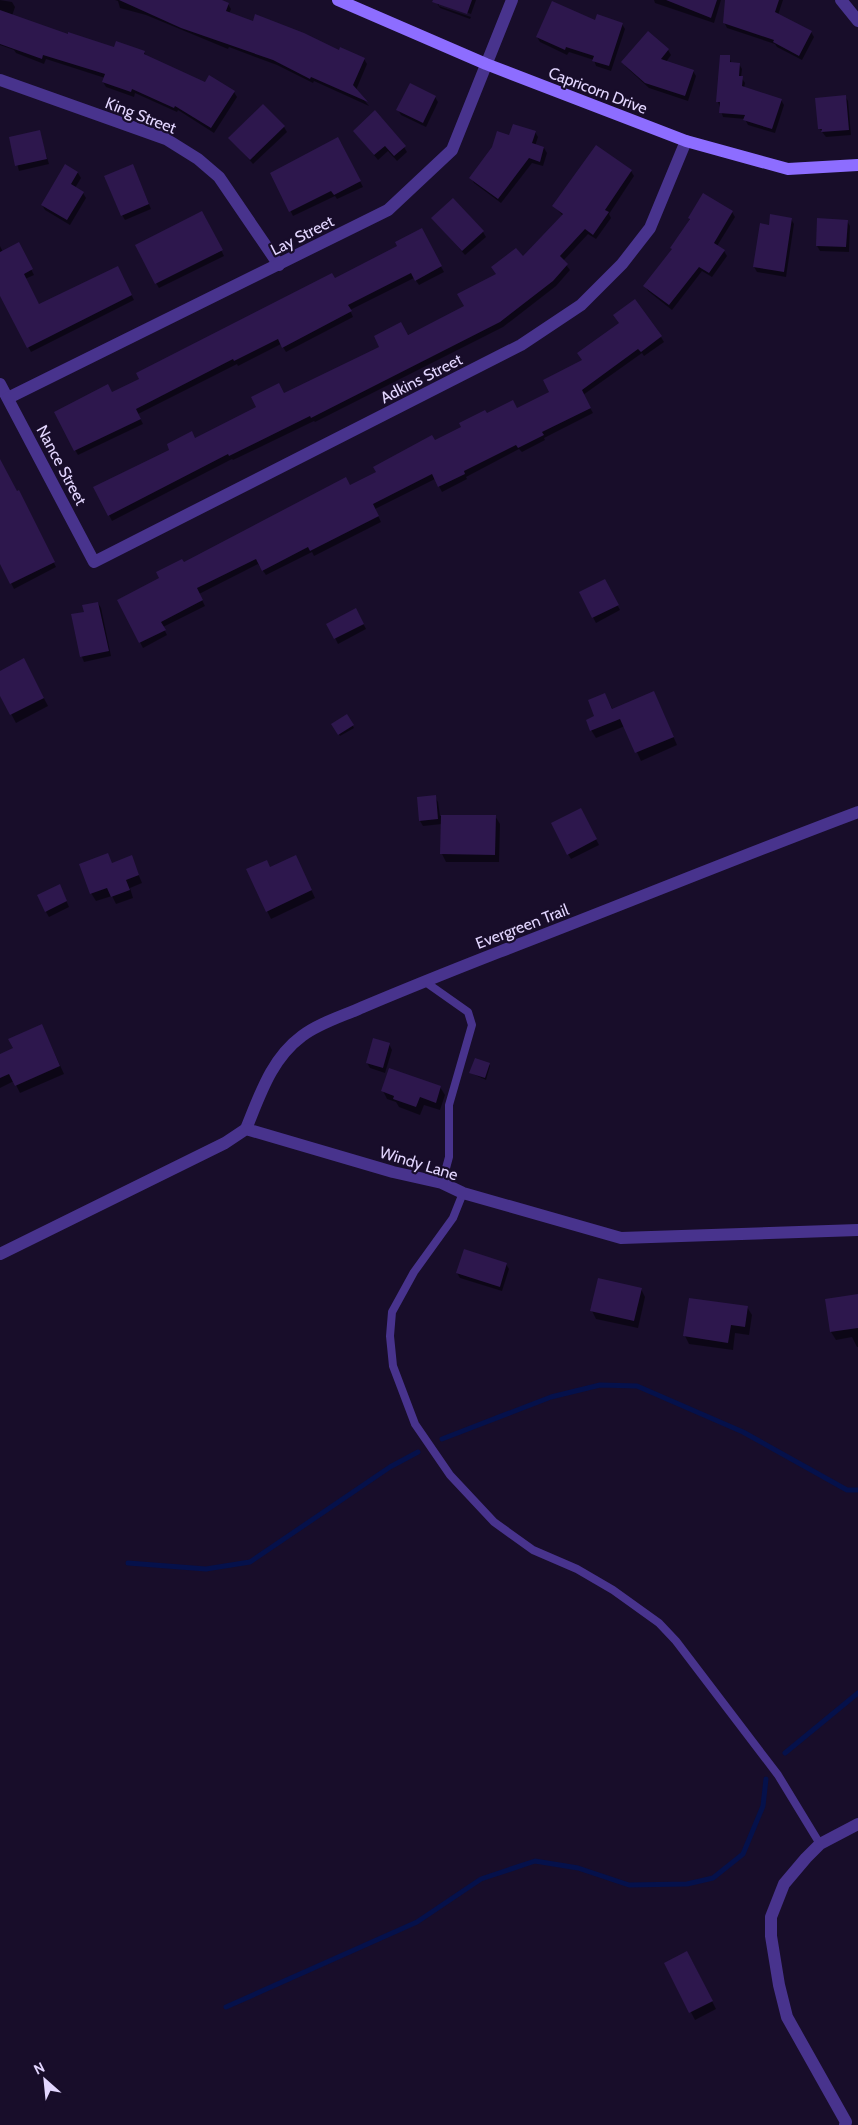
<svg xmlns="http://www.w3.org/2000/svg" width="858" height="2125" font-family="Cabin,sans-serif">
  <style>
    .shadow { fill: #0007 }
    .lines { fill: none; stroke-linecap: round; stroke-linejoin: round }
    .stream { stroke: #05114b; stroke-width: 5 }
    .building { fill: #2d174d }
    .lane { stroke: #48338d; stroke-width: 8 }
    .street { stroke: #48338d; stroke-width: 12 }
    .secondary { stroke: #8d6dff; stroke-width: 12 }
    .labels { text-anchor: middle; stroke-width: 4.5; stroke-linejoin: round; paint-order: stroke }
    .street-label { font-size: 16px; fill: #e3d6ff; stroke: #180d2a }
  </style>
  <rect width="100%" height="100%" fill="#180d2a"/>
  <g class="shadow">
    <path d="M0 0 12 2 15 7 12 16 68 35 115 48 144 52 147 57 206 83 234 92 237 97 214 133 178 110 177 112 135 93 134 97 106 87 103 82 105 78 46 59 44 64 16 53 14 50 0 45Z"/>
    <path d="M115 0H218L228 4 231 9 229 14 364 59 367 64 356 90 369 106 314 81 313 83 277 65 229 47 228 49 146 15 120 8 118 1Z"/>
    <path d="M438 0H476L471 14 439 3V6L471 17 470 19 440 8 437 3Z"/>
    <path d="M654 0H721L714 23 655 3Z"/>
    <path d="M726 0H783L778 15 811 32 814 37 802 60 777 47 775 44 727 28 724 22Z"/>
    <path d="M596 22 622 24 625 29 611 71 596 66 594 60 569 52 567 55 540 42 537 37Z"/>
    <path d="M648 33 668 50 671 55 666 62 693 71 696 76 688 101 649 88 626 67 623 62Z"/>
    <path d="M729 57 732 64H739L742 69 741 77 745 83 744 88 781 100 784 105 775 133 748 125 745 119 723 117 718 102Z"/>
    <path d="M845 96 848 101 851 135 826 137 819 128Z"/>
    <path d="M435 97 438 102 426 127 401 115 398 110Z"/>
    <path d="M284 127 287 132 253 164 230 138Z"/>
    <path d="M354 131 404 147 407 152 397 161 388 151 378 160Z"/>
    <path d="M39 132 49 164 19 171 10 138Z"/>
    <path d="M535 132 538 137 535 146 544 148 547 153 543 166 532 163 501 203 474 183 471 178 510 137Z"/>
    <path d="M341 143 363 187 337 199 335 196 293 216 272 174Z"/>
    <path d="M596 147 631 171 634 176 609 214 611 218 596 239 588 234 563 261 570 270 556 286 503 327 315 422 314 421 233 460 232 459 112 521 95 488 465 307 497 275 522 258 563 216 554 206Z"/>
    <path d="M65 166 78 173 81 178 75 188 83 193 86 198 70 225 45 210 42 205Z"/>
    <path d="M135 170 151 209 125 220 122 215Z"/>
    <path d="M703 194 732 212 735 217 717 246 724 251 727 256 712 277 702 271 672 310 648 291 645 286 673 250Z"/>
    <path d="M205 217 224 256 159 288 156 283Z"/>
    <path d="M433 218 483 232 486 237 465 255Z"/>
    <path d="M791 219 794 224 786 277 757 272 754 267 770 226Z"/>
    <path d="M847 221 850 226 849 252 820 251 817 246Z"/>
    <path d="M421 230 444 272 419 285 414 278 350 310 353 317 286 352 281 344 238 366 237 364 138 414 143 424 78 455 75 450 112 394 399 247Z"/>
    <path d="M18 244 34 275 25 279 39 305 120 272 134 300 31 352 0 293V246L3 252Z"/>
    <path d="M661 337 664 342 644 356 642 353 583 395 593 413 544 438 545 440 522 452 519 449 466 477 467 479 442 492 435 479 375 509 381 522 314 556 312 552 266 575 258 564 199 594 205 606 163 627 167 635 143 648 118 600 161 578 184 564 350 487 486 415 517 410Z"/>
    <path d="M0 461 16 493 21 497 56 567 14 589 0 561Z"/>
    <path d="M605 581 620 610 596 623 580 593Z"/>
    <path d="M98 603 101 608 111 656 84 662 82 657 72 615 86 613Z"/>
    <path d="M356 610 366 629 338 644 328 624Z"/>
    <path d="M28 668 48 706 16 723 0 693V672Z"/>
    <path d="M654 692 677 745 641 761 625 726 596 738 591 730 605 694 613 710Z"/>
    <path d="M347 715 354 728 340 736 333 724Z"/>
    <path d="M435 797 438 802 440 816H495L500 824 499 862H446L442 854V824L423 826 420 821Z"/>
    <path d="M583 814 599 845 571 859 568 854Z"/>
    <path d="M108 855 112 864 131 857 142 883 130 888 133 898 116 904 112 896 96 901 91 893Z"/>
    <path d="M300 865 315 898 271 919 267 911 270 869Z"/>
    <path d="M62 891 69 907 49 917 46 912Z"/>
    <path d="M42 1026 64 1074 20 1093 14 1081 0 1088V1055L14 1049Z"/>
    <path d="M389 1044 392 1050 385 1073 370 1068 367 1063Z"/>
    <path d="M489 1064 490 1066 486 1080 471 1073Z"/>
    <path d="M440 1087 445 1095 440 1110 424 1105 420 1115 399 1107 396 1102 387 1099 383 1091Z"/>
    <path d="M506 1264 509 1269 502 1291 460 1278 457 1273Z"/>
    <path d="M641 1289 645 1297 638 1328 596 1319 592 1311Z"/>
    <path d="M858 1295V1347H857L852 1337 836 1340 831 1332 826 1300Z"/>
    <path d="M747 1307 752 1315 749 1335 735 1333 733 1350 689 1344 685 1336Z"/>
    <path d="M692 1961 716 2009 695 2020 666 1964Z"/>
  </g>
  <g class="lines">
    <g class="stream">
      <path d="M442 1439 551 1397 600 1385 637 1386 743 1432 847 1490H858"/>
      <path d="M128 1563 206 1569 250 1562 390 1467 418 1452"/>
      <path d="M785 1753 858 1693"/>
      <path d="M226 2007 417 1922 481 1879 535 1861 578 1868 629 1885 687 1884 713 1878 743 1854 763 1806 766 1779"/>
    </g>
  </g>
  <g class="building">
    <path d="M119 0H222L229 3 226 11 253 21 255 14 304 33 339 50 340 47 365 58 353 85 368 102 311 77 310 79 273 60 181 28Z"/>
    <path d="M433 0H472L467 14 432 2Z"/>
    <path d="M666 0H717L711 18Z"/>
    <path d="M725 0H779L775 12 812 31 799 56 773 42 774 40 723 23Z"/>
    <path d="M552 1 595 20 597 14 623 23 609 66 592 61 594 56 566 47 565 50 536 37Z"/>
    <path d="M0 10 68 34V32L114 47 116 41 145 51 144 54 205 82 209 75 235 91 211 128 175 106 174 108 132 89 131 92 102 82 105 74 43 55 42 59 0 44Z"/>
    <path d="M648 31 669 49 661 59 694 70 685 96 645 83 621 62Z"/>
    <path d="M720 55H730V62L740 63 739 76H743L742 86 782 99 772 129 743 120 745 115 719 113 720 102H716Z"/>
    <path d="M410 83 436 96 423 123 396 110Z"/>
    <path d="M846 95 849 130 821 132 822 129H818L815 98Z"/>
    <path d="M263 104 285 126 250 160 228 138Z"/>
    <path d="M375 110 406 146 394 156 385 146 374 155 353 131Z"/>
    <path d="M513 124 536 131 532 143 544 147 540 162 529 158 498 199 469 178 492 147 497 131 509 135Z"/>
    <path d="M40 130 47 159 15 166 9 137Z"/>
    <path d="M338 137 361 181 334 195 331 191 289 212 270 173Z"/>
    <path d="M596 145 632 170 605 210 609 212 593 235 585 229 560 256 568 264 553 281 500 322 311 418 310 416 229 456 228 454 108 516 93 487 169 450 167 444 192 431 195 438 256 407 251 397 279 383 284 393 379 347 374 336 401 322 408 335 464 306 457 294 496 274 491 267 516 248 523 256 563 214 552 206Z"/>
    <path d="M65 164 78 172 71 184 84 192 67 220 41 205Z"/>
    <path d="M133 164 149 204 121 216 104 176Z"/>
    <path d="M703 193 733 211 714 243 725 250 709 273 699 267 669 305 643 286 672 249 670 248 690 219 688 218Z"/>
    <path d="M453 198 484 231 462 251 431 218Z"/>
    <path d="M202 211 223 250 155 284 135 245Z"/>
    <path d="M770 214 792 218 784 272 753 267 760 223 769 225Z"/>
    <path d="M817 218 848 220 846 247 816 246Z"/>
    <path d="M422 228 442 266 415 281 411 273 348 305 352 311 282 348 278 339 234 361 233 359 136 409 141 419 74 451 54 412 108 384 112 392 139 379 136 373 332 273 335 278 397 246 395 242Z"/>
    <path d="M19 242 33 269 24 274 39 304 118 266 132 295 27 348 0 296V252Z"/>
    <path d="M635 299 662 336 641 352 638 349 582 390 591 408 542 432 544 435 518 448 516 445 464 471 465 474 438 487 432 474 373 504 379 516 310 551 308 547 262 571 256 559 197 588 203 600 161 622 166 630 139 643 117 600 159 578 156 572 182 559 184 562 346 477 350 485 376 472 373 467 432 435 435 440 461 427 459 423 485 410 487 413 513 400 517 408 549 392 543 380 582 360 577 353 619 323 613 315Z"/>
    <path d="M0 459 17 491 19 490 55 562 10 584 0 564Z"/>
    <path d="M605 579 619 605 592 618 579 592Z"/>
    <path d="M98 602 109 651 80 657 71 614 84 612 82 605Z"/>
    <path d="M356 608 364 624 334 639 326 624Z"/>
    <path d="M24 658 44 698 10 715 0 696V671Z"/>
    <path d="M654 691 674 737 635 753 620 719 590 731 586 720 594 716 588 700 605 693 612 709Z"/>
    <path d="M347 714 354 725 338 735 331 724Z"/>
    <path d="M436 795 438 819 419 821 417 797Z"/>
    <path d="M581 808 597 839 567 855 551 823Z"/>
    <path d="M441 815H496L495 855 440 854Z"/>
    <path d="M108 853 112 863 132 855 139 875 126 880 130 890 111 897 107 888 90 894 79 864Z"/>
    <path d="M296 855 312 890 266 912 246 869 267 860 270 867Z"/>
    <path d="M60 884 67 901 45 912 37 895Z"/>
    <path d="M42 1024 60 1066 15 1086 9 1074 0 1078V1054L13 1048 8 1039Z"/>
    <path d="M373 1038 390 1043 383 1068 366 1063Z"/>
    <path d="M475 1058 490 1063 485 1078 469 1073Z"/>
    <path d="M389 1068 441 1086 436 1103 420 1097 416 1107 393 1099 394 1096 381 1091Z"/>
    <path d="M464 1249 507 1263 500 1287 456 1273Z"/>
    <path d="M598 1278 642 1288 634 1321 590 1311Z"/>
    <path d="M858 1294V1328L830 1332 825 1299Z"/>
    <path d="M689 1298 748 1306 745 1327 731 1325 728 1343 683 1336Z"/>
    <path d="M687 1951 713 2001 689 2013 664 1963Z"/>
  </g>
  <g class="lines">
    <g class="lane">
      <path d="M424 981 468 1012 472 1025 449 1105V1157L442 1183"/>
      <path d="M463 1193 453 1218 414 1272 392 1312 390 1336 393 1366 415 1424 450 1475 494 1522 533 1550 577 1569 613 1590 659 1623 676 1641 778 1775 820 1844"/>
    </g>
    <g class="street">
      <path d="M841 0 858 21"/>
      <path d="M0 80 166 139 198 159 219 177 279 265"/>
      <path d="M0 384 94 562 521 345 581 305 622 264 650 228 686 141"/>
      <path d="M8 398 388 210 452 150 512 0"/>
      <path d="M246 1129C260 1095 271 1059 302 1036 319 1023 343 1016 363 1007 408 988 453 970 499 952 619 906 738 857 858 812"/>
      <path d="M0 1254 225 1143 246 1129 393 1172 442 1183 463 1193 621 1238 858 1230"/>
      <path d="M845 2125 846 2122 787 2017 779 1985 771 1936V1917L784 1884 806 1858 820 1844 858 1824"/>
    </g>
    <path class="secondary" d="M338 0 486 64 686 141 788 169 858 165"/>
  </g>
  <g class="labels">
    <g class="street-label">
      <text transform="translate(598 90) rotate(21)" y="6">Capricorn Drive</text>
      <text transform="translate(141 115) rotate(21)" y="6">King Street</text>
      <text transform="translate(302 235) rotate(-27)" y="6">Lay Street</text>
      <text transform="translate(421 378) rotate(-27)" y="6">Adkins Street</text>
      <text transform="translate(62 465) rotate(62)" y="6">Nance Street</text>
      <text transform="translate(522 926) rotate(-21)" y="6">Evergreen Trail</text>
      <text transform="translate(419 1163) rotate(17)" y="6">Windy Lane</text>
    </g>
  </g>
  <g transform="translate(45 2080) rotate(333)" stroke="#180d2a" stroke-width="4" paint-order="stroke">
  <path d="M0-4L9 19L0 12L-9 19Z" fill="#e3d6ff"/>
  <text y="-8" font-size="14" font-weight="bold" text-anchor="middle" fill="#e3d6ff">N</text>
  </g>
</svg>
